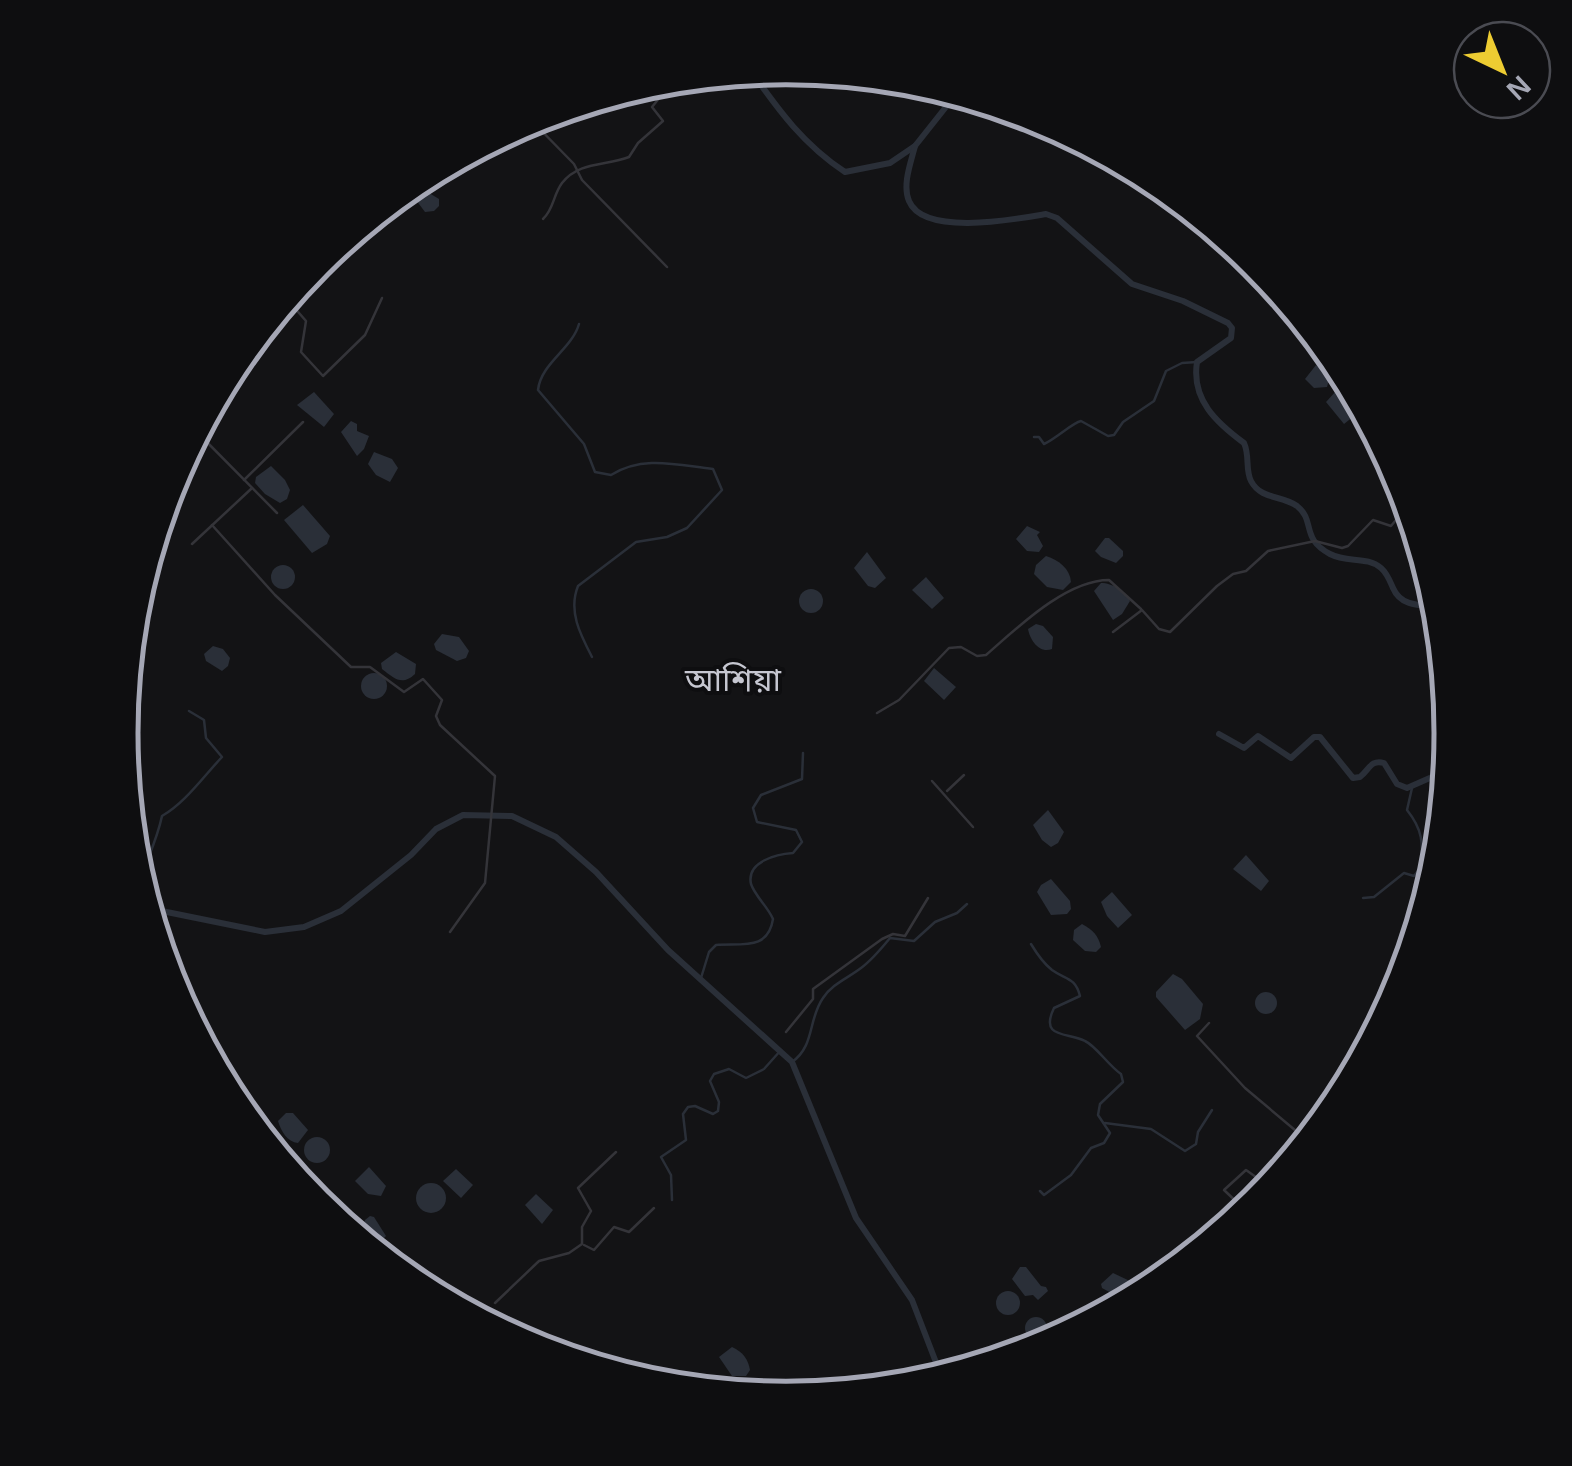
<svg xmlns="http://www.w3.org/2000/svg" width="1572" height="1466" font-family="Helvetica,'Noto Sans Bengali',sans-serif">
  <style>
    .water { fill: #2a2f38 }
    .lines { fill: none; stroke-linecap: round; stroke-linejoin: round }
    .stream { stroke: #2a2f38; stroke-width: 2.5 }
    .river { stroke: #2a2f38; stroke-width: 6 }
    .street { stroke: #343439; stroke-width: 2.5 }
    .labels { text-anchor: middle; stroke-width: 8; stroke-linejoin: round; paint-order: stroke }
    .quarter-label { font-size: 32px; fill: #c6c7d1; stroke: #0e0e10 }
    .rim { fill: none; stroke: #a5a7b5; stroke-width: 5 }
  </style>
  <rect width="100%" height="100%" fill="#131315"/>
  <g class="water">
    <path d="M421 188 439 199V206L434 211 425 212 416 200 417 191Z"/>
    <path d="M1316 365 1330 376 1327 387 1314 388 1305 379Z"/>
    <path d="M1336 391 1354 403V416L1344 424 1326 402Z"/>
    <path d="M314 392 334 414 324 427 297 405Z"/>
    <path d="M351 421 357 424V431L369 436 364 449 357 456 341 432Z"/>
    <path d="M374 452 392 459 398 468 390 482 376 475 368 464Z"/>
    <path d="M271 466 285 480 290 490 287 499 280 503 265 494 255 483 256 477Z"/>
    <path d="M303 505 330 536 327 544 312 553 284 520Z"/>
    <path d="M1027 526 1040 532 1037 535 1043 546 1039 552 1027 551 1016 539Z"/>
    <path d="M1105 538H1109L1123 551V556L1116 563 1101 557 1095 551Z"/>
    <path d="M867 552 886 578 875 588 868 586 854 568Z"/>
    <path d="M1046 556C1059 560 1070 569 1071 582L1063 590 1047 587 1034 574 1036 565Z"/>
    <circle cx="283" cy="577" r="12"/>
    <path d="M926 577 944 598 932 609 912 590Z"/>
    <path d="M1101 583C1112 583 1126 591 1130 601L1122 614 1113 620 1094 591Z"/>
    <circle cx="811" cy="601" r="12"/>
    <path d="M1036 624 1043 626 1053 637 1052 649C1039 654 1030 640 1028 629Z"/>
    <path d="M442 634 459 637 469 651 466 658 457 661 436 650 434 644Z"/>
    <path d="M213 646 223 649 230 658 228 666 222 671 206 661 204 654Z"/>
    <path d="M396 652 416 664 415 674C402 686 395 679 382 669L381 663Z"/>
    <path d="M934 668 956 687 944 700 924 681Z"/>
    <circle cx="374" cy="686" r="13"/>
    <path d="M1048 810 1064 832 1058 843 1051 847 1042 840 1033 825Z"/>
    <path d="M1246 855 1269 881 1261 891 1233 869Z"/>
    <path d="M1051 879 1070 901 1071 909 1067 914 1051 915 1037 892 1041 885Z"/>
    <path d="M1112 892 1132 915 1118 928 1107 916 1101 902Z"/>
    <path d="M1082 924C1093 930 1098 935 1101 947L1096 952 1085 951 1073 940 1074 930Z"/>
    <path d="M1173 974 1182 979 1203 1004 1200 1019 1185 1030 1156 997V992Z"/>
    <circle cx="1266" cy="1003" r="11"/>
    <path d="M286 1113H293L308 1130 298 1143C287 1142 281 1131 278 1121Z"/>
    <circle cx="317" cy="1150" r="13"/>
    <path d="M369 1167 386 1186 381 1196 368 1194 355 1181Z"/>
    <path d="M456 1169 473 1185 461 1198 443 1181Z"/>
    <circle cx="431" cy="1198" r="15"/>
    <path d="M536 1194 553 1210 542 1224 525 1205Z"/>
    <path d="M370 1216 374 1217 386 1236 375 1247 364 1243 359 1236 365 1220Z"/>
    <path d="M1020 1267H1026L1041 1286 1046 1287 1048 1291 1038 1300 1033 1295 1025 1296 1012 1279Z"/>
    <path d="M1113 1273 1132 1282 1134 1291 1124 1300 1102 1288 1101 1284Z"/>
    <circle cx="1008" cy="1303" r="12"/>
    <circle cx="1036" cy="1328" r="11"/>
    <path d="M732 1347C743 1352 748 1359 750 1370L746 1376H732L719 1357Z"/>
  </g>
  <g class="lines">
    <g class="stream">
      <path d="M579 324C572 349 541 363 538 390L584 444 595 472 611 475C643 455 677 465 713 469L722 490 687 528 667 537 636 542 578 586C568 611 580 634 592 657"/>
      <path d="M1034 437H1039L1044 444C1057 438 1072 423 1081 421L1108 436 1114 435 1123 422 1154 401 1166 371 1182 363 1197 362"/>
      <path d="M139 883C147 859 157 840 162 816 185 803 203 777 222 757L206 738 204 720 189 711"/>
      <path d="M1363 898 1374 897 1404 873 1414 876 1421 867C1423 843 1423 830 1407 810L1412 788"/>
      <path d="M1031 944C1037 954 1043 963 1052 970 1066 980 1075 977 1080 996L1054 1008C1039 1039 1068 1032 1085 1041 1096 1046 1108 1065 1121 1074L1123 1082 1100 1104 1098 1115 1110 1133 1104 1143 1091 1148 1071 1175 1044 1195 1040 1191"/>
      <path d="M701 978 709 952 716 945C742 943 768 951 773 919 768 907 755 896 751 884 746 861 778 854 793 853L802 842 796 830 757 822 753 808 761 795 802 779 803 753"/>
      <path d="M792 1062C815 1046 808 1019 823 998 832 984 848 978 861 968 872 960 881 949 890 938L914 941 935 922 957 913 967 904"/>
      <path d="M1105 1123 1151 1129 1185 1151 1196 1144 1198 1132 1212 1110"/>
      <path d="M672 1200 671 1175 661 1157 686 1140 683 1114 688 1107 695 1106 713 1114 718 1111 719 1102 710 1081 714 1074 729 1069 746 1078 764 1069 781 1050"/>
      <path d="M890 1388 910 1375 939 1370"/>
    </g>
    <g class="river">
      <path d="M751 71C779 111 804 145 845 172L890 163 915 146 957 93"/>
      <path d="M915 146C911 162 902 185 909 201 924 237 1017 219 1046 214L1057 218 1132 284 1183 301 1228 323 1232 328 1231 338 1197 362C1191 400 1217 423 1244 443 1250 456 1245 469 1251 481 1261 500 1282 495 1297 506 1316 521 1300 538 1330 554 1347 563 1367 556 1381 568 1387 573 1390 581 1393 588 1401 607 1421 605 1439 607"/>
      <path d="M1448 696C1437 716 1436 727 1450 746"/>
      <path d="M1219 734 1244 748 1258 736 1291 758 1314 737H1320L1353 778 1360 777C1369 770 1371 759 1384 763L1397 784 1407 788 1448 770"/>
      <path d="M147 908 265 932 304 927 341 911 411 855 436 829 463 815 512 816 556 837 596 872 668 950 792 1062 856 1218 912 1300 942 1378"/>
    </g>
    <g class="street">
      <path d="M530 119 574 164 582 180 667 267"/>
      <path d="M543 219C554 209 553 195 562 183 579 161 606 166 629 157L638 143 663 121 652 107 669 86"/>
      <path d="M286 298 306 321 301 352 323 376 365 335 382 298"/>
      <path d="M196 431 277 513"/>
      <path d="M244 480 303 422"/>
      <path d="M212 525 275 595 351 667H370L404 692 423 679 442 700 436 716 440 725 495 776 485 883 450 932"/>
      <path d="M192 544 251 489"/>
      <path d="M1113 632 1142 610 1159 629 1170 632 1217 586 1233 574 1246 571 1268 551 1315 541 1342 548 1348 546 1373 520 1391 526 1400 515V504L1407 498"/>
      <path d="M877 713 899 700 949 648 961 647 977 656 986 655C1017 628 1066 580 1109 580L1141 609"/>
      <path d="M932 781 973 827"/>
      <path d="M947 791 964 775"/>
      <path d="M1209 1023 1197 1036 1245 1088 1308 1141"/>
      <path d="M786 1032 813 999V989L882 939 893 934 905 936 928 898"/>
      <path d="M1244 1214 1243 1208 1224 1190 1246 1170 1270 1187"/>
      <path d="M584 1245 594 1250 614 1227 629 1232 654 1208"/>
      <path d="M495 1303 539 1261 569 1253 582 1244V1227L591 1211 578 1188 616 1152"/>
    </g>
  </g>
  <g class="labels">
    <g class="quarter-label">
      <text x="733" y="691">আশিয়া</text>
    </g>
  </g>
  <path d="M0 0H1572V1466H0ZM138 733a648 648 0 1 1 1296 0a648 648 0 1 1-1296 0Z" fill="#0e0e10" fill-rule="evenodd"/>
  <path class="rim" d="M138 733a648 648 0 1 1 1296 0a648 648 0 1 1-1296 0Z"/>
  <g transform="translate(1502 70) rotate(137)"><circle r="48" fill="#0e0e10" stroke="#4a4b52" stroke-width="2.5"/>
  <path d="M0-8L18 38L0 25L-18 38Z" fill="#edcc32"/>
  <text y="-15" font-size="28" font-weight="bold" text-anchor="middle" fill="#a5a7b5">N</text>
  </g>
</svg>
